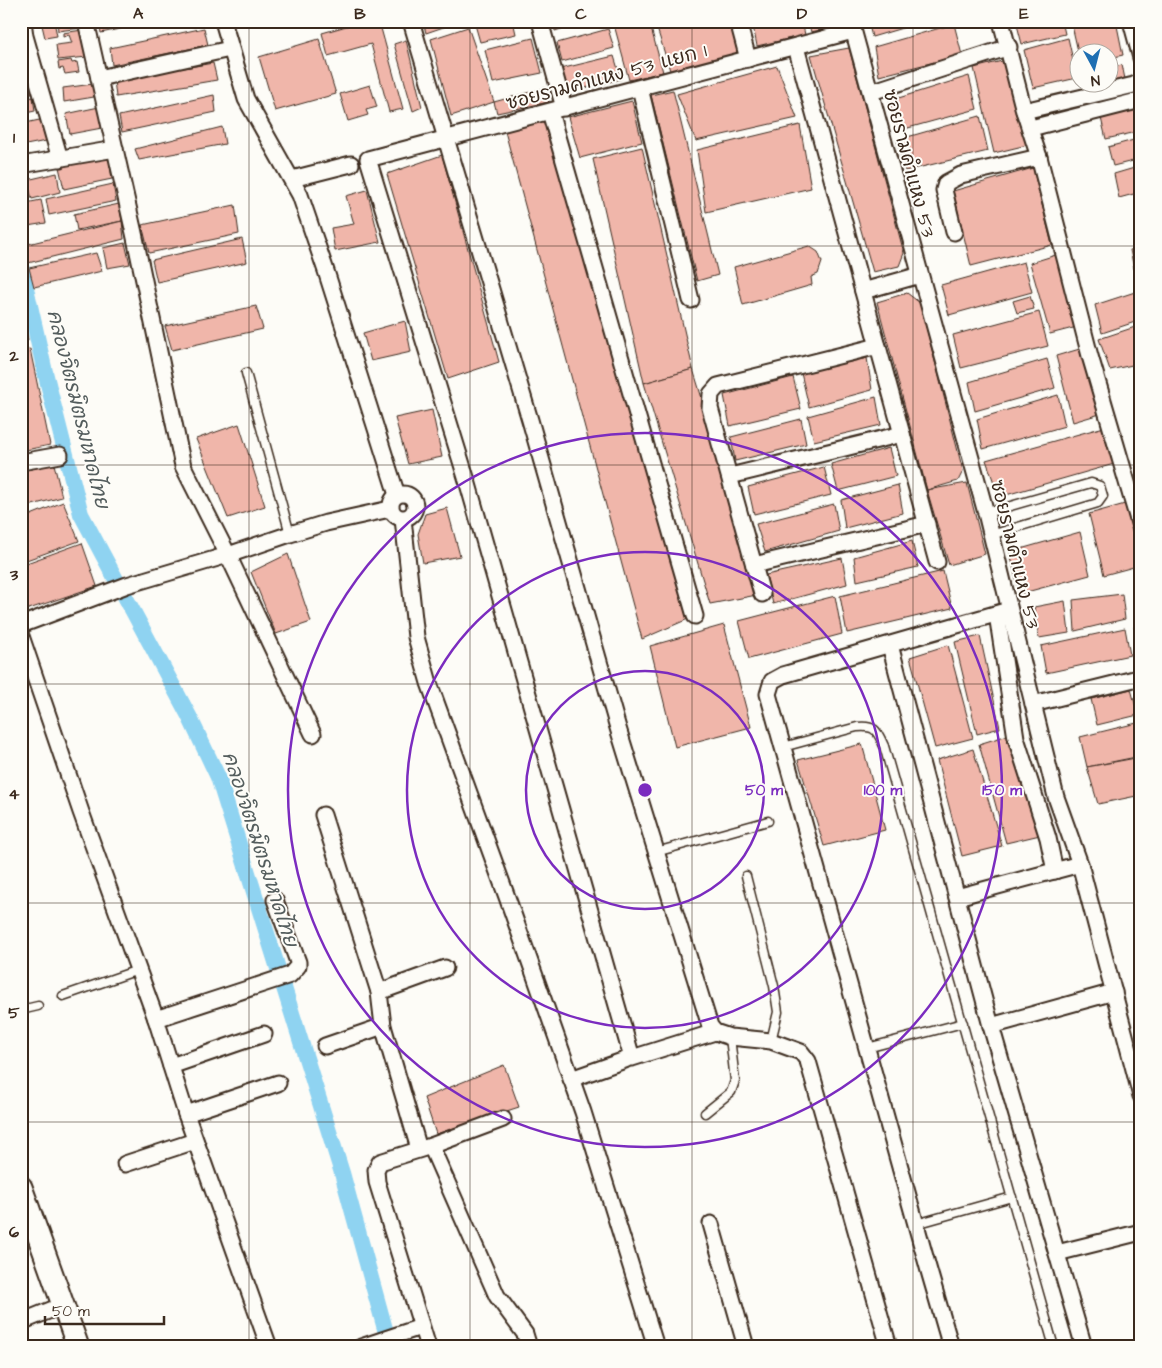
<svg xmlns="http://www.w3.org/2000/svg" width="1162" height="1368" font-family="'Architects Daughter','Playpen Sans Thai',sans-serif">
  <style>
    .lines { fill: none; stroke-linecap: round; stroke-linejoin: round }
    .canal { stroke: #8fd3f1; stroke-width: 16 }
    .building { fill: #f0b6aa; stroke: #3b2a1e }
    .lane-casing { stroke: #3b2a1e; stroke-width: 11 }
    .street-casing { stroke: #3b2a1e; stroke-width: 19 }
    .secondary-casing { stroke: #3b2a1e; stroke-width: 25 }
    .lane { stroke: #fdfcf7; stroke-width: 8 }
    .street { stroke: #fdfcf7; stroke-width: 15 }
    .secondary { stroke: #fdfcf7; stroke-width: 21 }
    .grid { fill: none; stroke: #3b2a1e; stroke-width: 1; stroke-opacity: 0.55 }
    .ring { fill: none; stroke: #7b2cbf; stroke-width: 2.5 }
    .labels { text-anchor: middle; stroke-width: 4; stroke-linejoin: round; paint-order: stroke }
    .street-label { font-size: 19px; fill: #3b2a1e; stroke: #fdfcf7 }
    .water-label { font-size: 20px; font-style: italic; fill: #545d5d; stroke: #fdfcf7 }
    .centre { fill: #7b2cbf; stroke: #fdfcf7; stroke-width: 2.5 }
    .ring-label { font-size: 15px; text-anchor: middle; font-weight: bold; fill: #7b2cbf; stroke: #fdfcf7; stroke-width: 4; stroke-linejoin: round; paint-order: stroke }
    .neatline { fill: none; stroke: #3b2a1e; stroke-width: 2 }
    .grid-label { font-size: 16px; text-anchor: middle; font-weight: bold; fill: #3b2a1e }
  </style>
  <rect width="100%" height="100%" fill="#fdfcf7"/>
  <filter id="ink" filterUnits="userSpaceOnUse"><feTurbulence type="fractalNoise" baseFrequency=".02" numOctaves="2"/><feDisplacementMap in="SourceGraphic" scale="10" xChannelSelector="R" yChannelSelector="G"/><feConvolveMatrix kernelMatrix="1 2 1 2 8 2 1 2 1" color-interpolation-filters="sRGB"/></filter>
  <g filter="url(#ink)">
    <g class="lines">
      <path class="canal" d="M21 266 45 372 81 514 189 716 218 777 342 1173 390 1347"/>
    </g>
    <g class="building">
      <path d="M41 21H54L57 36 45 38Z"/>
      <path d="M57 21H80L81 28 58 31Z"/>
      <path d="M99 21H156L101 33Z"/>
      <path d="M379 21 403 109 389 112 371 44 328 56 322 33 364 21Z"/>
      <path d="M423 21H461L426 33Z"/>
      <path d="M474 21H513L516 34 480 42Z"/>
      <path d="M553 21H586L555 31Z"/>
      <path d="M613 21H649L663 72 629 80Z"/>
      <path d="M668 21H730L739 59 672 77 656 25Z"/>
      <path d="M752 21H802L805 35 757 46Z"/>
      <path d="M808 21H843L844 25 811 32Z"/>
      <path d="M868 21H926L872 37Z"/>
      <path d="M1016 21H1062L1065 34 1022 44Z"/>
      <path d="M1071 21H1116L1123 55 1110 58V52H1080V60Z"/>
      <path d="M954 24 962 55 879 76 874 47Z"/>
      <path d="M468 27 494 102 451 116 431 39Z"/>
      <path d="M204 28 208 45 112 65 110 48Z"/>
      <path d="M608 29 614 48 562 62 557 43Z"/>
      <path d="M82 30 87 57 58 60 56 45 72 43 69 35 63 37V33Z"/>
      <path d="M533 38 542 73 493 83 485 50Z"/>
      <path d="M1068 38 1077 78 1033 88 1024 50Z"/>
      <path d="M319 39 336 94 275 111 259 57Z"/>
      <path d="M406 40 422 107 413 111 394 44Z"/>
      <path d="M849 48 904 253 899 266 873 272 811 55Z"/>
      <path d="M614 56 621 79 565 93 560 69Z"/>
      <path d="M71 60 72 63 77 62 79 72 65 74 63 68 59 69 58 62Z"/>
      <path d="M1006 60 1027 145 994 153 974 68Z"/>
      <path d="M213 63 217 80 116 97 114 80Z"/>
      <path d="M1122 65 1125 79 1086 90 1085 82H1110V68Z"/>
      <path d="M777 66 797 118 696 141 677 94Z"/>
      <path d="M969 76 977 109 897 131 889 101Z"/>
      <path d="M28 80 32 94 21 95V81Z"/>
      <path d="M93 84 94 97 64 102 63 88Z"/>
      <path d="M370 85 377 107 366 110 368 115 348 121 340 94Z"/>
      <path d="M545 88 549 102 497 113 494 102Z"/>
      <path d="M673 90 718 275 697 281 651 95Z"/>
      <path d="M214 95 216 112 122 132 119 116Z"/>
      <path d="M33 97 35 111 21 114V99Z"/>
      <path d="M632 101 642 142 580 158 568 117Z"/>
      <path d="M99 107 102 128 70 134 66 114Z"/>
      <path d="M1141 108V131L1106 139 1101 118Z"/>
      <path d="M550 112 695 616 642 639 503 124Z"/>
      <path d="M980 116 988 151 905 171 897 140Z"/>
      <path d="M44 119 46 141 21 146V124Z"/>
      <path d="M800 125 811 188 706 212 697 150Z"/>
      <path d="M222 127 225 144 139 160 135 149Z"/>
      <path d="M1141 138V159L1113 166 1108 147Z"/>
      <path d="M642 147 693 369 644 383 593 159Z"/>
      <path d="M442 155 499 362 448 379 387 174Z"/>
      <path d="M109 158 112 179 64 189 59 167Z"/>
      <path d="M1141 166V192L1119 198 1114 174Z"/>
      <path d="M1033 168 1052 245 971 266 953 191Z"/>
      <path d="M57 173 60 192 32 199 27 180Z"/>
      <path d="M113 184 116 201 49 215 46 199Z"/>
      <path d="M367 190 380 242 335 251 331 228 354 224 346 196Z"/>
      <path d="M41 200 46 223 21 227V204Z"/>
      <path d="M119 204 122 221 77 230 74 214Z"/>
      <path d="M235 205 239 234 149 253 142 225Z"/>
      <path d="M122 221 124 239 28 263 24 245Z"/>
      <path d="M242 239 247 262 157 282 152 260Z"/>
      <path d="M125 243 130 264 107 268 103 248Z"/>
      <path d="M809 246 818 252 822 262 818 274 811 277 812 285 743 305 734 267Z"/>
      <path d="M1141 247V267L1134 269 1130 250Z"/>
      <path d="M96 253 102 271 34 287 29 268Z"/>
      <path d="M1059 254 1077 327 1050 334 1030 263Z"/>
      <path d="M1024 262 1032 292 949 315 941 285Z"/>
      <path d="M1135 292 1141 311V320L1102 333 1095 305Z"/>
      <path d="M907 293 920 303 963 471 958 481 927 490 877 302Z"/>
      <path d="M1030 296 1034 309 1017 313 1013 301Z"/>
      <path d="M256 306 263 329 172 350 165 326Z"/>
      <path d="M21 310 28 340 21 342Z"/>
      <path d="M1039 312 1048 346 961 368 953 335Z"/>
      <path d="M405 321 411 352 371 361 363 333Z"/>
      <path d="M1141 325V363L1110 370 1099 339Z"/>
      <path d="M1083 348 1100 414 1073 422 1056 356Z"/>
      <path d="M30 349 50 445 21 451V351Z"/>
      <path d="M867 358 872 390 809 407 801 373Z"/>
      <path d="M1047 359 1055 388 975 411 969 382Z"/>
      <path d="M693 369 762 594 710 604 644 383Z"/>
      <path d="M793 377 801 409 730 426 724 395Z"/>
      <path d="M1058 395 1065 426 983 449 977 419Z"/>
      <path d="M876 397 881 425 814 441 808 416Z"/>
      <path d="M432 410 442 457 408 464 395 418Z"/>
      <path d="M801 419 806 444 735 461 731 437Z"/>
      <path d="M239 424 265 506 228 518 196 439Z"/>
      <path d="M1104 427 1114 464 999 497 986 460Z"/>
      <path d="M889 448 896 476 838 491 831 464Z"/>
      <path d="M54 464 62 497 21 508V471Z"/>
      <path d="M824 467 831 495 754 514 748 487Z"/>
      <path d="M967 483 985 554 949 565 927 490Z"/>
      <path d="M898 485 903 513 845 528 841 500Z"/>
      <path d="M63 502 79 541 21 562V519Z"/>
      <path d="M834 504 839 531 765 552 756 524Z"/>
      <path d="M1125 504 1141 555V565L1104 575 1089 514Z"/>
      <path d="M447 508 460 556 423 563 418 534 425 514Z"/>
      <path d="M1080 532 1090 575 1019 594 1010 552Z"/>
      <path d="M912 541 918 567 857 581 854 557Z"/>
      <path d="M82 543 97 586 23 611 21 605V565Z"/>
      <path d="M288 554 311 622 276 634 251 572Z"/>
      <path d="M842 558 847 584 773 604 766 575Z"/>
      <path d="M943 571 952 608 847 633 840 596Z"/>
      <path d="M1122 594 1125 619 1075 631 1073 600Z"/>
      <path d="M835 596 842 634 749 659 739 621Z"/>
      <path d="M1065 601 1069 633 1039 638 1034 607Z"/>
      <path d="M724 625 751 727 675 747 650 646Z"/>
      <path d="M1141 625V654L1134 627Z"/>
      <path d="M1125 628 1130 655 1046 673 1041 646Z"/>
      <path d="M980 636 1000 728 977 734 955 642Z"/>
      <path d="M948 645 973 738 935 748 910 657Z"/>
      <path d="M1131 689 1138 715 1097 725 1091 699Z"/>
      <path d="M1141 722V756L1087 767 1080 737Z"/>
      <path d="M1008 735 1040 835 1006 843 979 744Z"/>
      <path d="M862 744 885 830 824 846 798 760Z"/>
      <path d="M973 749 1002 846 962 856 937 760Z"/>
      <path d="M1141 757V795L1098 804 1087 767Z"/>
      <path d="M504 1065 519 1107 436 1134 424 1098Z"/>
    </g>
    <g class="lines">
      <g class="lane-casing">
        <g id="lane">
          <path d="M246 373 290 534"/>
          <path d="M986 513 1091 483 1100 486 1103 496 1098 503 991 535"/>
          <path d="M783 747 857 727C876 725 877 731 884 746L1054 1347"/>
          <path d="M656 852 768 821"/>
          <path d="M746 876 774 986 778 1012 771 1041"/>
          <path d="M63 996 138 970"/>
          <path d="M21 1010 38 1006"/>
          <path d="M867 1048 963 1023"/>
          <path d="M705 1113 731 1092 735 1081 730 1037"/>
          <path d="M916 1224 1012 1197"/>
        </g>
      </g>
      <g class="street-casing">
        <g id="street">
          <path d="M23 21 25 36 60 159"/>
          <path d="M86 21 134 233 183 466 228 555 313 734"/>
          <path d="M223 21 246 99 300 195 326 271 397 495"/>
          <path d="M411 21 530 420 618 728 710 1026 715 1032 730 1037 771 1041 801 1052 808 1061 889 1347"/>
          <path d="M540 21 564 108"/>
          <path d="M738 21 748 59"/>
          <path d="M1001 21 1024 111 1039 157 1090 356 1141 530"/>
          <path d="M1131 21 1141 58"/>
          <path d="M851 22 986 513 1056 797 1080 864 1141 1096"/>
          <path d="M796 47 937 562"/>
          <path d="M99 78 230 49"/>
          <path d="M640 88 691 300"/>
          <path d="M871 92 1009 47"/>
          <path d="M1024 111 1134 85 1141 81"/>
          <path d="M550 112 695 616"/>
          <path d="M1031 128 1141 100"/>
          <path d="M21 165 115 149"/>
          <path d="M292 179 351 164"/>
          <path d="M954 232 944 190 946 183 961 175 1039 157"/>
          <path d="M863 291 920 275"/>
          <path d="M21 462 60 455"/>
          <path d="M730 476 902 434"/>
          <circle cx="403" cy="506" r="12"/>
          <path d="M403 519 416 637 429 683 507 897 583 1112 656 1347"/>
          <path d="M754 565 927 524"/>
          <path d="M762 594 710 408 711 394 718 386 878 346"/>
          <path d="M997 614 1016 738 1048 838 1055 871"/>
          <path d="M21 625 127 585 228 555 290 534 326 523 390 509"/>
          <path d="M21 636 81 812 156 1019 186 1114 269 1347"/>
          <path d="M890 645 991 1026 1084 1347"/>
          <path d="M1033 704 1138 678"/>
          <path d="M323 815 379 992 383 1026 419 1149"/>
          <path d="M957 897 1080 864"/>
          <path d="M379 992 445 968"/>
          <path d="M156 1019 290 975 298 966V962L275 900"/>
          <path d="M991 1026 1114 992"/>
          <path d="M715 1032 632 1058 468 484 368 159 853 31"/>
          <path d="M325 1046 383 1026"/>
          <path d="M171 1066 264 1034"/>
          <path d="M571 1079 625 1060"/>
          <path d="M186 1114 278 1083"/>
          <path d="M431 1146 497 1296 525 1334 529 1347"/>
          <path d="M125 1164 195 1141"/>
          <path d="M711 1224 746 1347"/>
          <path d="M1057 1253 1141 1232"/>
          <path d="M21 1322 63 1305"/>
          <path d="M361 1347 421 1327"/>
          <path d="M428 1347 377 1182 376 1170 380 1162 431 1146 503 1119"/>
          <path d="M951 1347 929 1271 768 694 772 681 783 675 1009 610"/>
        </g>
      </g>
      <g class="secondary-casing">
        <path id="secondary" d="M21 1187 78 1347"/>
      </g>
      <use href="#lane" class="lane"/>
      <use href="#street" class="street"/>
      <use href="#secondary" class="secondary"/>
    </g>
  </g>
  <path class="grid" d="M249 21V1347M470 21V1347M692 21V1347M913 21V1347M21 246H1141M21 465H1141M21 684H1141M21 903H1141M21 1122H1141"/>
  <g class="ring">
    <circle cx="645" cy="790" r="119"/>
    <circle cx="645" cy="790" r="238"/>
    <circle cx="645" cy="790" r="357"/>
  </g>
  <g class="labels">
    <g class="street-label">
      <text transform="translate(606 76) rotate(-15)" y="7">ซอยรามคำแหง 53 แยก 1</text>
      <text transform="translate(910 163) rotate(75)" y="7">ซอยรามคำแหง 53</text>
      <text transform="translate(1016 554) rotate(76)" y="7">ซอยรามคำแหง 53</text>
    </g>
    <g class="water-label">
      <text transform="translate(79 409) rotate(76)" y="7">คลองจิตรมิตรมหาดไทย</text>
      <text transform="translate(261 849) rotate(72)" y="7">คลองจิตรมิตรมหาดไทย</text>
    </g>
  </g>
  <circle cx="645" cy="790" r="8" class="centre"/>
  <g class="ring-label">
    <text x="764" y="795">50 m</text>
    <text x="883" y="795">100 m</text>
    <text x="1002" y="795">150 m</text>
  </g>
  <rect width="1162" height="1368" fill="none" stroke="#fdfcf7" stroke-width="55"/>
  <g transform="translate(1094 68) rotate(173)"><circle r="24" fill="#fdfcf7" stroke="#afa8a0"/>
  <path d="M0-4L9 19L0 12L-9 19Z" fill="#1f6fb2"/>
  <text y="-8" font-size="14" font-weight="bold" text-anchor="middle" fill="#3b2a1e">N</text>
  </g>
  <path d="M45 1316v8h119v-8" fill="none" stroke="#3b2a1e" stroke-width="2.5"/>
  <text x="52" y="1316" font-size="15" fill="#3b2a1e" stroke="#fdfcf7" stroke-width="4" paint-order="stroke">50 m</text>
  <rect x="28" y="28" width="1106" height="1312" class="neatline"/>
  <g class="grid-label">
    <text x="138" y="19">A</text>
    <text x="360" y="19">B</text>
    <text x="581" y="19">C</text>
    <text x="802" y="19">D</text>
    <text x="1024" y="19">E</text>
    <text x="14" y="143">1</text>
    <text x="14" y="361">2</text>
    <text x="14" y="580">3</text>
    <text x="14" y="799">4</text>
    <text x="14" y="1018">5</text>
    <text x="14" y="1237">6</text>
  </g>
</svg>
